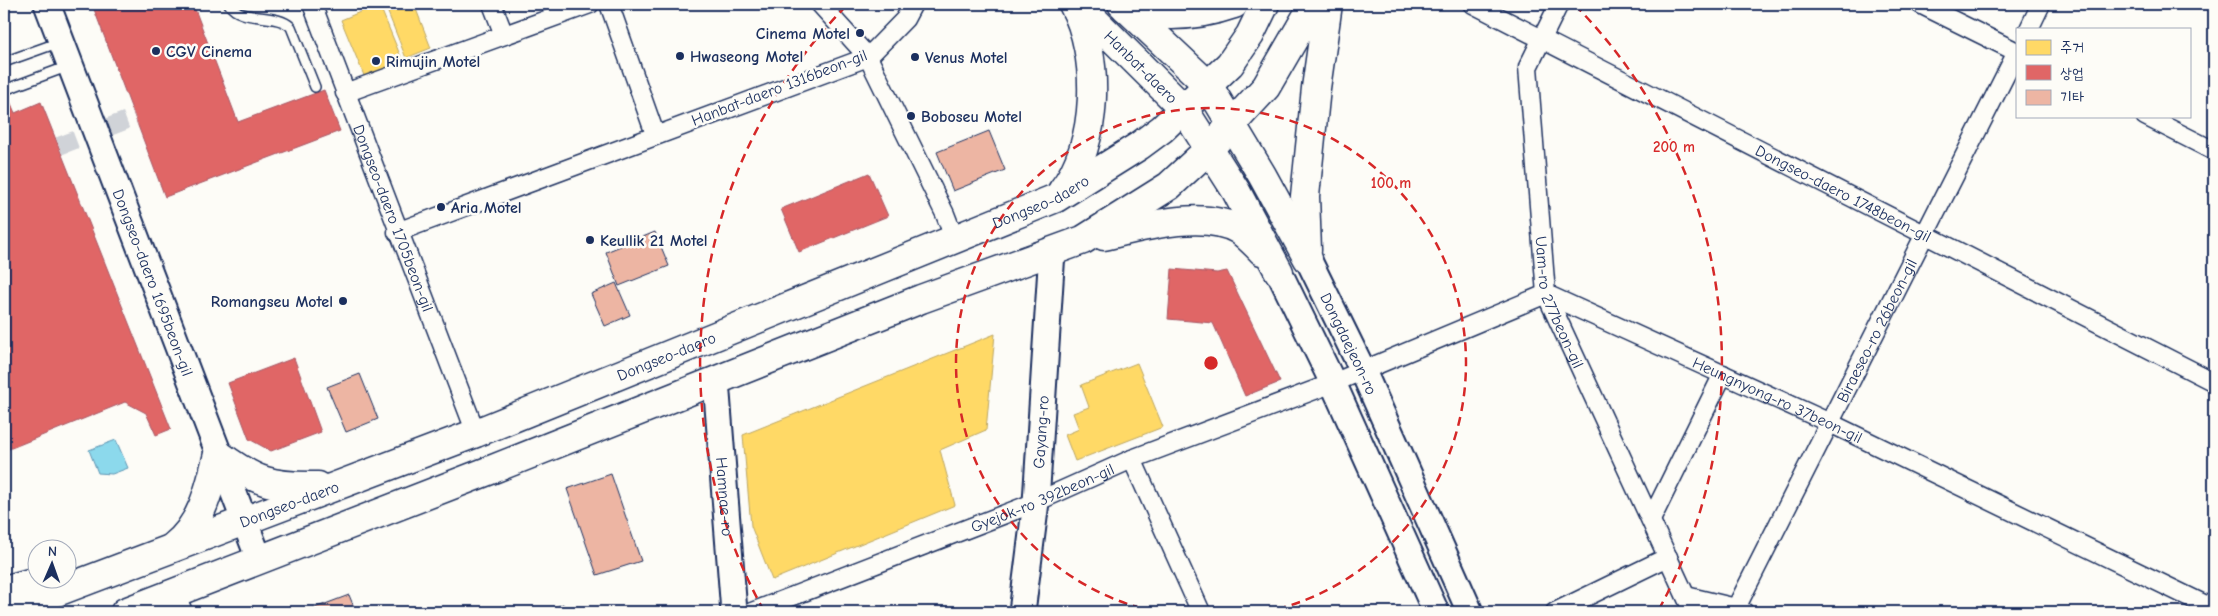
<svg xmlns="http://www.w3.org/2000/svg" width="2218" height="616" font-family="'Comic Neue','Poor Story',sans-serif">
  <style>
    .water { fill: #8cd9ec; stroke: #5f95b3 }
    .homes { fill: #ffd966; stroke: #bba664 }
    .shops { fill: #e06666; stroke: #a55664 }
    .building { fill: #edb5a3; stroke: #1b2f5e }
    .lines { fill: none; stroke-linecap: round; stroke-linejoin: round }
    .street-tunnel { stroke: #d0d3d8; stroke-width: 18; stroke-dasharray: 18 9; stroke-linecap: butt }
    .lane-casing { stroke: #1b2f5e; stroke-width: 12 }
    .street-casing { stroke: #1b2f5e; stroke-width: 21 }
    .secondary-casing { stroke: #1b2f5e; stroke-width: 29 }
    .primary-casing { stroke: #1b2f5e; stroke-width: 31 }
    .lane { stroke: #fdfcf7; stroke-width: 9 }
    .street { stroke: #fdfcf7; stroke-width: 18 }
    .secondary { stroke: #fdfcf7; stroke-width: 25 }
    .primary { stroke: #fdfcf7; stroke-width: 28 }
    .ring { fill: none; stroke: #d62828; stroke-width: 2.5; stroke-dasharray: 9 6 }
    .poi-dot { fill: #1b2f5e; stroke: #fdfcf7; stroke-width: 2 }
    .labels { text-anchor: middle; stroke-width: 5; stroke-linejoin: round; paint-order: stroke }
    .poi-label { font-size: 16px; font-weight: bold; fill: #1b2f5e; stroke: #fdfcf7; text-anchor: start }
    .street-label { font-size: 16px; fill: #1b2f5e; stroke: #fdfcf7 }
    .centre { fill: #d62828; stroke: #fdfcf7; stroke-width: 2.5 }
    .ring-label { font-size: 15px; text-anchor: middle; font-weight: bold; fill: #d62828; stroke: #fdfcf7; stroke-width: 5; stroke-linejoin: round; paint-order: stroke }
  </style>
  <rect width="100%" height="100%" fill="#fdfcf7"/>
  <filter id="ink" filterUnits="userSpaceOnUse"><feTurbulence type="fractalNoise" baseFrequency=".02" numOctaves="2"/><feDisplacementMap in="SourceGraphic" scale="10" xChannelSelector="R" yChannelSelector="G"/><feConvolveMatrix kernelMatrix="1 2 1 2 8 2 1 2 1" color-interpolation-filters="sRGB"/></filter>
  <g filter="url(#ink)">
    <path class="water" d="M116 440 128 468 112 474 98 473 89 450Z"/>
    <g class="homes">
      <path d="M379 4 403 62 365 78 341 20Z"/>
      <path d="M388 4H414L431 48 406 58 385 5Z"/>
      <path d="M995 334 986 430 940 450 955 505 772 580 751 526 743 435Z"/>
      <path d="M1137 363 1163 427 1075 461 1065 435 1079 429 1073 413 1089 407 1081 385Z"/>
    </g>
    <g class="shops">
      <path d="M92 4H193L238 122 324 90 340 131 165 197Z"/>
      <path d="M4 87 15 113 41 102 171 429 156 435 146 413 125 402 4 451Z"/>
      <path d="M869 173 888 216 799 252 781 209Z"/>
      <path d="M1172 269 1217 273 1227 271 1280 382 1245 396 1213 323 1168 319Z"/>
      <path d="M294 358 321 432 271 451 249 439 228 383Z"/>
    </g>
    <g class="building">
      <path d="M989 131 1005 170 953 191 937 152Z"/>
      <path d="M655 232 669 266 619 286 606 252Z"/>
      <path d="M616 283 630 315 605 326 591 294Z"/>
      <path d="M360 374 378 419 346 432 327 387Z"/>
      <path d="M611 474 641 561 597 575 567 489Z"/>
      <path d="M349 595 356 612H304Z"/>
      <path d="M563 604 566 612H543Z"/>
    </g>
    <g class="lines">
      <path class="street-tunnel" d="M59 146 135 117"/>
      <g class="lane-casing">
        <g id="lane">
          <path d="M229 4C241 23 276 12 291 27L315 87"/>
          <path d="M4 62 60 42"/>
          <path d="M4 90 69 66"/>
        </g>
      </g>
      <g class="street-casing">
        <g id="street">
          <path id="s1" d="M312 4 476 433"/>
          <path d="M492 4 504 35"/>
          <path d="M609 4 655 134"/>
          <path d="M820 4 868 57 945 214 955 240"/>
          <path id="s2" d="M1473 4 2214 382"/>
          <path id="s3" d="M1559 4 1528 67 1546 294 1693 612"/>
          <path d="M2029 29 2041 4"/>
          <path d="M345 93 590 4"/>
          <path d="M2145 116 2214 151"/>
          <path d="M397 232 868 57 905 19 913 4"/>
          <path d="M1132 459 1201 612"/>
          <path d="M1651 520 1723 374"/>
          <path d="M175 592 183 612"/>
          <path d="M1686 596 1736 608 1744 612"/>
          <path id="s4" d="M1736 608 2017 52 1920 4"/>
          <path id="s5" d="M752 612 1036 502 1132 459 1333 383 1546 294 1830 423 2214 609"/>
          <path d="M1555 612 1668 557"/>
        </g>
      </g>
      <g class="secondary-casing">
        <g id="secondary">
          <path id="s6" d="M47 4 259 559"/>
          <path id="s7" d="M1308 259 1363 371 1470 612"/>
          <path d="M1279 272 1333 383 1436 612"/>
          <path id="s8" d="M716 381 734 612"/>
          <path id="s9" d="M1022 612 1036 502 1052 251"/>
        </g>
      </g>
      <g class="primary-casing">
        <g id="primary">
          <path id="s10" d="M1078 4 1183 108 1236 191 1279 272"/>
          <path d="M1122 4 1208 85 1262 175 1308 259"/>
          <path d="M1126 8C1162 19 1199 16 1234 4"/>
          <path d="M1062 191C1099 145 1101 55 1073 4"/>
          <path d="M1104 236C1141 227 1204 209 1239 230 1248 236 1255 244 1262 251"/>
          <path d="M1307 250 1305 196 1316 88 1328 4"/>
          <path d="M173 547C202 525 210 487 218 454 256 482 271 487 318 486"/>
          <path d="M4 590 48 578"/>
          <path id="s11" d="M4 612 476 433 1056 198 1139 146 1162 129 1230 64 1250 35 1265 4"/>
          <path d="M125 612 488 471 921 299 1083 240 1169 186 1209 149 1266 87 1314 4"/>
        </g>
      </g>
      <use href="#lane" class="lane"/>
      <use href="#street" class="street"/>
      <use href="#secondary" class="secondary"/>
      <use href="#primary" class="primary"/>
    </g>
  </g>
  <g class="ring">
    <path d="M1156 612A255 255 0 1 1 1266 612"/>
    <path d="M764 611A511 511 0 0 1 847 5M1575 5A511 511 0 0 1 1658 611"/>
  </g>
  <g class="poi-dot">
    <circle cx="860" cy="33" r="5"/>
    <circle cx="156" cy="51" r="5"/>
    <circle cx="680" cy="56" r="5"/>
    <circle cx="915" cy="57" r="5"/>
    <circle cx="376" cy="61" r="5"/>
    <circle cx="911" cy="116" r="5"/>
    <circle cx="441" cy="207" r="5"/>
    <circle cx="590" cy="240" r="5"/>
    <circle cx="343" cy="301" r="5"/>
  </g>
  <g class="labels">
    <g class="poi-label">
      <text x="850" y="39" text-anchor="end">Cinema Motel</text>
      <text x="166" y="57">CGV Cinema</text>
      <text x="690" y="62">Hwaseong Motel</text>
      <text x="925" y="63">Venus Motel</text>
      <text x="386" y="67">Rimujin Motel</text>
      <text x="921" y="122">Boboseu Motel</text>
      <text x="451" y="213">Aria Motel</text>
      <text x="600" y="246">Keullik 21 Motel</text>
      <text x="333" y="307" text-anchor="end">Romangseu Motel</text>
    </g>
    <g class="street-label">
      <text dy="6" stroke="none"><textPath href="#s10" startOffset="89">Hanbat-daero</textPath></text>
      <text transform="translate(779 87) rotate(-21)" y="6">Hanbat-daero 1316beon-gil</text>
      <text dy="6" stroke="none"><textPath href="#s2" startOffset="416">Dongseo-daero 1748beon-gil</textPath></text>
      <text dy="6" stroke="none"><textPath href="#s11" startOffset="1115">Dongseo-daero</textPath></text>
      <text dy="6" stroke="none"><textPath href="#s1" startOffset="229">Dongseo-daero 1705beon-gil</textPath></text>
      <text dy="6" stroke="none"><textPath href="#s6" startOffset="298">Dongseo-daero 1695beon-gil</textPath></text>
      <text dy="6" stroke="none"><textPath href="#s3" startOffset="309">Uam-ro 277beon-gil</textPath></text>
      <text dy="6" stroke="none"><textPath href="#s4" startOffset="311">Biraeseo-ro 26beon-gil</textPath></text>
      <text dy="6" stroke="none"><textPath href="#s7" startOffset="94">Dongdaejeon-ro</textPath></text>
      <text dy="6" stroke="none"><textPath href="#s11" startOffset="710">Dongseo-daero</textPath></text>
      <text dy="6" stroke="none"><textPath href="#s5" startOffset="1110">Heungnyong-ro 37beon-gil</textPath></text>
      <text dy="6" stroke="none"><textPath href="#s9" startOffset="181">Gayang-ro</textPath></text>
      <text dy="6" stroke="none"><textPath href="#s8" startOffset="116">Hamnae-ro</textPath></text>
      <text dy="6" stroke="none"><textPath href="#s5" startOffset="312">Gyejok-ro 392beon-gil</textPath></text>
      <text dy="6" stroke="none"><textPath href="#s11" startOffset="305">Dongseo-daero</textPath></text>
    </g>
  </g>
  <circle cx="1211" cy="363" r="8" class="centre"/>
  <g class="ring-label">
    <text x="1674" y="152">200 m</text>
    <text x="1391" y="188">100 m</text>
  </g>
  <rect width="2218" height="616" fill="none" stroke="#fdfcf7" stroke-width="20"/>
  <rect x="10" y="10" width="2198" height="596" fill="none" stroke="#1b2f5e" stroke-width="2" filter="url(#ink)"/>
  <rect x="2016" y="28" width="175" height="90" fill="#fdfcf7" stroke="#a3aaba"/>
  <rect x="2026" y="40" width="25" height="15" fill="#ffd966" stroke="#a3aaba"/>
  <text x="2060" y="52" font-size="15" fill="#1b2f5e">주거</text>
  <rect x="2026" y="65" width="25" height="15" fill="#e06666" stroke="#a3aaba"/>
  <text x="2060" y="78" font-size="15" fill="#1b2f5e">상업</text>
  <rect x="2026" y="90" width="25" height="15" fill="#edb5a3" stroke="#a3aaba"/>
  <text x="2060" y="102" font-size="15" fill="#1b2f5e">기타</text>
  <g transform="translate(52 564) rotate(2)"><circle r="24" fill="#fdfcf7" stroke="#a3aaba"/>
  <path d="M0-4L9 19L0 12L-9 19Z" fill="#1b2f5e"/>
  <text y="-8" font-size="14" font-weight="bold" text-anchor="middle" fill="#1b2f5e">N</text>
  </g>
</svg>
